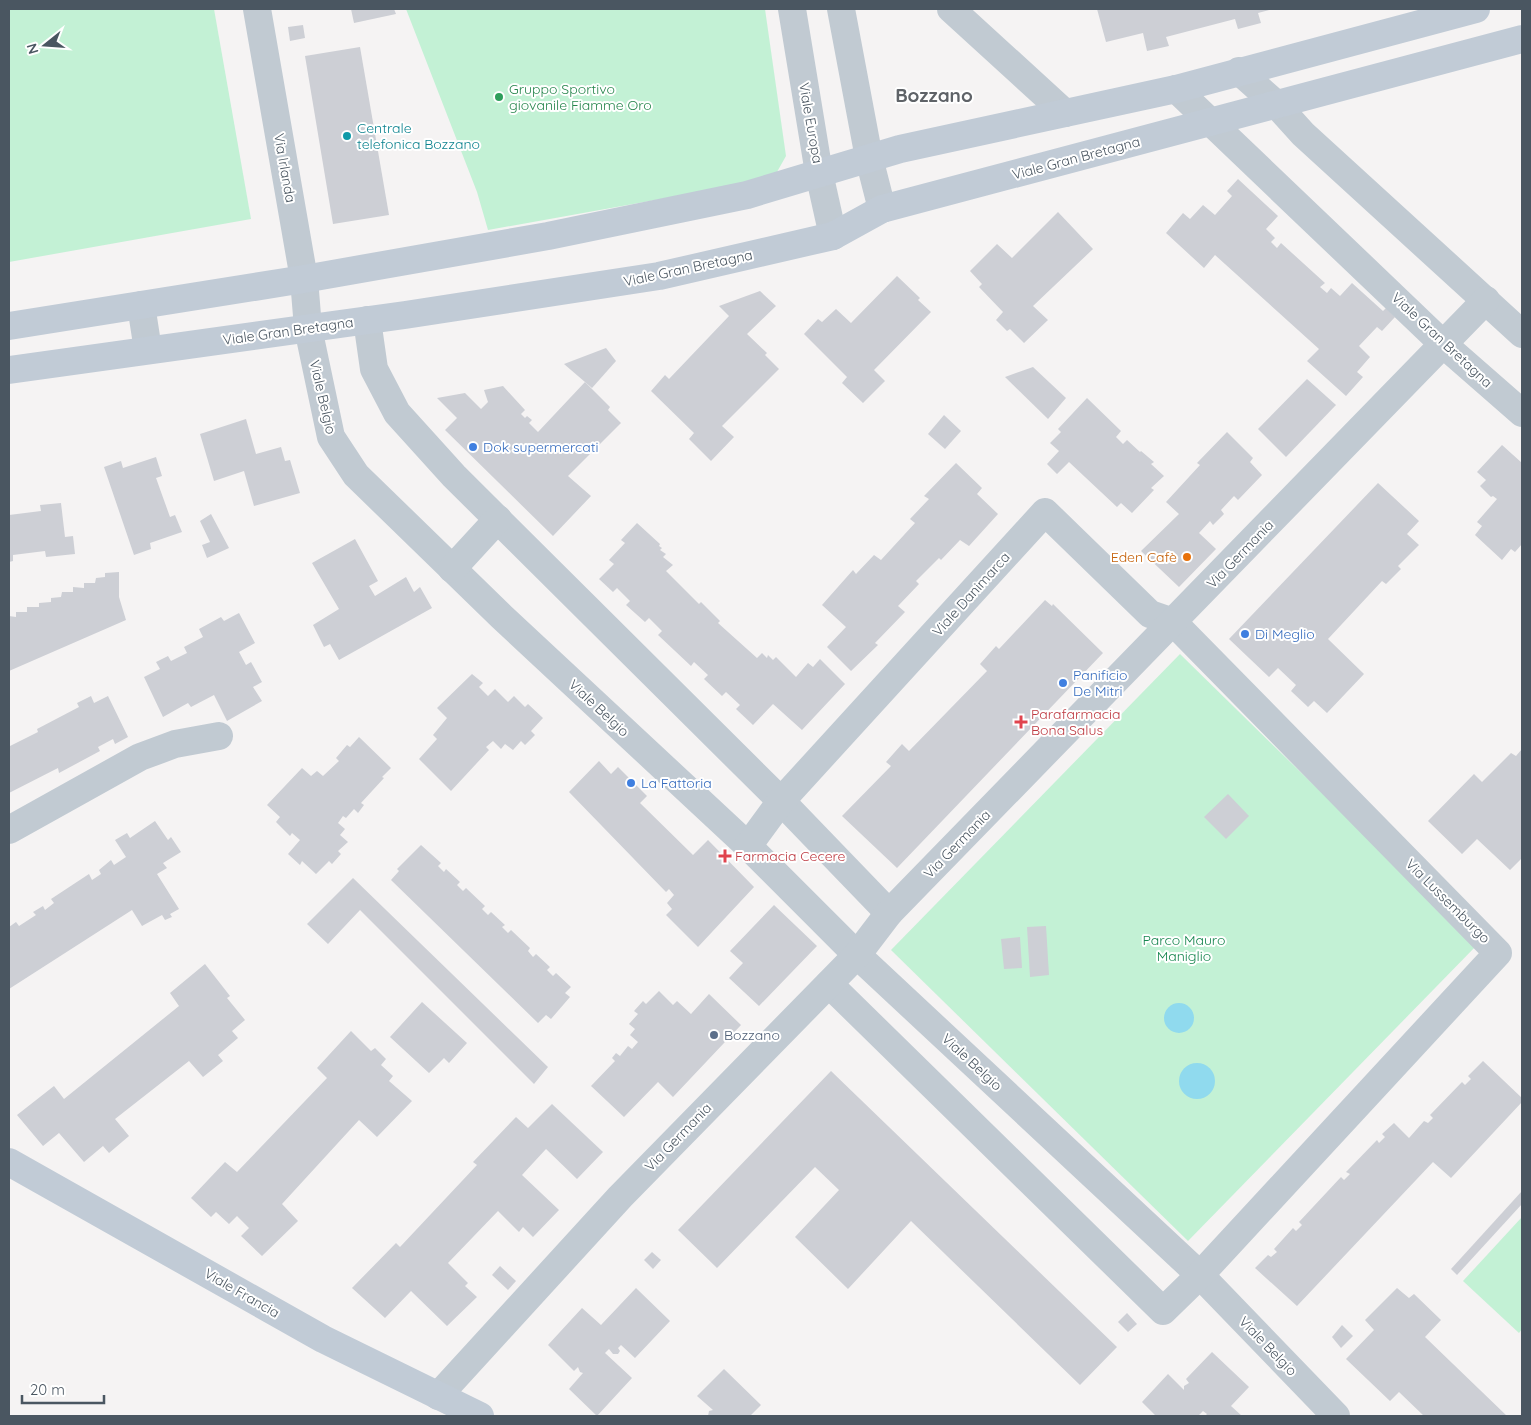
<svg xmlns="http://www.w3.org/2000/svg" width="1531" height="1425" font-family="Quicksand,sans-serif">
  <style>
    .green { fill: #c3f1d5 }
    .water { fill: #90daee }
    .building { fill: #cdcfd5 }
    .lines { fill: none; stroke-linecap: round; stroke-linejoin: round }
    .street { stroke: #c1cad2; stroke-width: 28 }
    .secondary { stroke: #c1cbd6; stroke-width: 28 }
    .leisure-dot { fill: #2e9e5b; stroke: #fff; stroke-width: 2 }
    .culture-dot { fill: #0f9aa8; stroke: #fff; stroke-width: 2 }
    .shop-dot { fill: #3f7fe0; stroke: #fff; stroke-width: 2 }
    .food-dot { fill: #e8710a; stroke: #fff; stroke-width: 2 }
    .health-dot { fill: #e0444e; stroke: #fff; stroke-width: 2 }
    .service-dot { fill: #5c6f8a; stroke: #fff; stroke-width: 2 }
    .labels { text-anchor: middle; stroke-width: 4; stroke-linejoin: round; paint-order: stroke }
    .leisure-label { font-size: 14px; fill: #27864d; stroke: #fff; text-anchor: start }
    .street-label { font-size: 14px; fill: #4a5661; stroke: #fff }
    .culture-label { font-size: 14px; fill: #0d838f; stroke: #fff; text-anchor: start }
    .shop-label { font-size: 14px; fill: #366cbe; stroke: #fff; text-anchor: start }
    .food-label { font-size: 14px; fill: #c56008; stroke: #fff; text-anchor: end }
    .health-label { font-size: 14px; fill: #be3a42; stroke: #fff; text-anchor: start }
    .park-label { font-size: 14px; fill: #17864f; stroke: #fff }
    .service-label { font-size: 14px; fill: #4e5e75; stroke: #fff; text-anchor: start }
    .district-label { font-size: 19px; font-weight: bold; fill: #5f6368; stroke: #fff }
  </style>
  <rect width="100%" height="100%" fill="#f5f3f3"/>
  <g class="green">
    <path d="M9 9H214L251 219 9 262Z"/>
    <path d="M406 9H765L786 156 773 179 488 230 477 192Z"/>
    <path d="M1180 654 1477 945 1188 1241 891 950Z"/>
    <path d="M1522 1217V1329L1519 1333 1463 1281Z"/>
  </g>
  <g class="water">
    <circle cx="1179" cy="1018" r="15"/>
    <circle cx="1197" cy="1081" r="18"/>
  </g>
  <g class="building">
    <path d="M351 9H394L396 14 354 23Z"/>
    <path d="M1097 9H1273L1258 13 1261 23 1238 29 1235 19 1166 37 1169 46 1147 51 1143 33 1106 42Z"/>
    <path d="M303 25 305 38 290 41 288 27Z"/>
    <path d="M360 47 389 215 333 224 305 56Z"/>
    <path d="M1238 179 1278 216 1266 229 1275 238 1271 242 1277 248 1281 243 1325 283 1320 287 1327 293 1331 288 1340 296 1352 283 1383 311 1386 308 1395 317 1382 331 1377 327 1359 346 1370 357 1357 372 1363 377 1346 396 1307 361 1319 349 1215 255 1204 268 1166 233 1183 213 1190 219 1203 205 1215 215 1232 196 1227 191Z"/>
    <path d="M1058 212 1093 249 1033 306 1048 320 1024 343 1010 329 1007 331 996 320 1003 312 979 287 982 284 970 271 997 244 1012 258Z"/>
    <path d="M897 276 920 298 918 300 931 312 874 370 885 381 863 403 842 383 847 377 804 334 818 319 822 322 836 309 851 323Z"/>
    <path d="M760 291 776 306 747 334 767 353 765 355 779 369 722 426 734 437 711 461 689 439 694 433 651 391 665 375 669 379 729 316 719 306Z"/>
    <path d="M606 348 616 361 592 388 564 364Z"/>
    <path d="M1033 367 1066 398 1048 419 1005 377Z"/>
    <path d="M1307 379 1336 405 1286 457 1258 429Z"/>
    <path d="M585 382 610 407 608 410 621 423 568 476 591 496 553 536 445 430 457 418 437 398 465 393 481 409 488 402 484 390 503 386 525 410 521 414 525 418 527 416 532 420 529 423 538 432Z"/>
    <path d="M1087 398 1121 431 1116 437 1123 444 1127 440 1140 452 1141 451 1154 462 1151 464 1164 476 1151 488 1154 490 1132 513 1121 503 1117 507 1069 462 1057 474 1047 464 1059 451 1050 443 1061 432 1058 429Z"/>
    <path d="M944 415 961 431 945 449 928 434Z"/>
    <path d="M246 419 256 454 281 447 285 461 290 460 300 493 254 506 244 471 214 481 200 434Z"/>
    <path d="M1227 432 1253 458 1250 462 1262 475 1238 500 1234 496 1221 510 1224 514 1213 525 1210 521 1199 533 1216 549 1179 587 1141 551 1179 514 1166 502 1200 465 1197 463Z"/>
    <path d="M1502 445 1522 463V544L1515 552 1511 549 1502 560 1475 535 1482 526 1477 522 1497 499 1493 496 1491 497 1480 486 1486 480 1477 472Z"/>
    <path d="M156 457 162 476 156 478 170 517 175 515 182 532 150 543 151 549 134 555 104 467 121 461 123 468Z"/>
    <path d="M956 463 982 488 977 494 998 514 969 546 960 540 941 560 939 558 916 581 919 584 898 606 905 612 875 643 878 645 851 671 827 647 846 627 822 605 853 570 856 574 874 555 881 560 915 523 910 519 929 499 924 496Z"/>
    <path d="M1378 483 1419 521 1407 534 1419 545 1398 566 1401 569 1386 584 1382 581 1328 639 1364 674 1327 713 1314 701 1308 707 1291 691 1296 685 1278 668 1269 677 1229 639Z"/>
    <path d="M61 503 65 537 73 536 75 554 46 557 45 551 13 555V561L9 562V515L41 511 40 505Z"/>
    <path d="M211 514 229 548 207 558 202 545 210 542 200 521Z"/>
    <path d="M637 523 660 544 659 546 662 548 660 550 666 554 663 557 673 565 666 571 699 604 701 602 720 621 718 623 757 658 762 653 767 658 768 655 773 660 776 657 796 677 808 663 813 667 820 659 845 684 802 730 773 704 753 725 736 709 740 705 726 692 722 696 704 679 708 675 694 662 691 666 658 635 662 631 649 618 645 622 626 605 630 601 617 588 613 592 599 579 614 564 609 560 625 543 621 540Z"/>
    <path d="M355 539 378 581 369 586 375 596 406 577 414 592 420 587 432 608 339 660 330 644 324 647 313 625 339 609 312 563Z"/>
    <path d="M119 572V597L126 620 9 671V616L16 617V612H27V607H39V603L51 602V598L61 597 62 592H73V587L84 588V583H95L96 578 105 577V573Z"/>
    <path d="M1045 600 1052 606 1053 604 1103 653 897 868 842 816 891 766 886 762 902 744 909 751 987 671 980 664 996 646 999 649Z"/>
    <path d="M239 613 255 643 239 652 246 665 251 662 262 682 253 687 262 701 227 721 214 695 191 707 188 703 163 717 144 677 160 669 156 662 168 656 171 661 187 653 184 647 203 637 199 629 221 617 224 621Z"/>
    <path d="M472 674 483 683 479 687 488 696 495 689 508 702 514 696 525 707 528 704 543 718 531 731 535 735 525 745 521 741 513 750 505 744 501 749 493 741 486 747 489 750 451 791 419 759 437 739 433 735 447 718 437 708Z"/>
    <path d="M91 696 94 703 108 696 128 737 115 744 113 739 98 747 100 751 59 773 58 768 9 793V744L10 746 38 732 37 729 79 707 77 703Z"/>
    <path d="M359 737 391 768 382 777 384 778 361 803 364 805 358 813 354 809 346 818 343 816 338 823 345 829 340 835 348 842 338 851 341 854 332 864 329 861 316 874 302 861 300 865 288 854 300 840 292 833 290 836 276 822 280 817 267 805 302 768 311 776 317 771 323 776 339 761 336 758 347 745 350 747Z"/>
    <path d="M1522 749V858L1510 870 1477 839 1462 854 1428 821 1474 774 1482 782 1511 753 1516 756Z"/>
    <path d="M599 761 611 774 618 767 647 796 640 803 693 855 708 840 754 887 698 947 666 915 672 909 667 903 674 895 669 889 666 892 569 792Z"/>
    <path d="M1228 794 1249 816 1226 839 1204 817Z"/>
    <path d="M155 821 168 840 171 837 181 852 163 863 167 868 157 874 179 909 170 914 172 917 165 920 162 915 142 926 132 910 9 989V927L16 922 19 926 36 915 33 912 43 906 45 910 54 903 51 899 89 874 92 880 101 874 99 870 111 860 114 865 126 857 115 840 127 833 130 838Z"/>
    <path d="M421 845 441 863 438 866 444 872 446 869 460 882 457 885 463 891 466 888 485 906 482 909 488 915 491 912 505 925 502 927 508 933 511 930 530 948 528 951 533 957 536 954 550 967 547 970 553 976 556 973 571 987 565 993 570 997 551 1019 546 1015 538 1023 391 880 399 871 397 869Z"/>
    <path d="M353 878 548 1067 534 1084 360 910 328 944 307 924Z"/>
    <path d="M774 905 817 946 759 1006 729 978 743 963 730 951Z"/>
    <path d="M1046 926 1049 975 1030 977 1027 927Z"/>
    <path d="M1020 937 1022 968 1004 969 1001 939Z"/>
    <path d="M205 964 230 996 227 998 245 1020 232 1031 238 1038 218 1055 223 1061 203 1077 189 1061 115 1119 129 1136 109 1153 103 1146 84 1162 59 1133 43 1146 17 1115 54 1086 64 1099 179 1006 170 993Z"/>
    <path d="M659 991 673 1005 677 1001 691 1014 709 994 741 1025 673 1097 658 1082 624 1117 591 1086 615 1061 612 1058 616 1053 620 1056 628 1046 632 1049 638 1042 630 1035 635 1029 629 1024 638 1014 634 1011 643 1001 646 1004Z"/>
    <path d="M422 1002 467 1043 449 1063 444 1058 429 1073 390 1037Z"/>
    <path d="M351 1031 371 1051 375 1048 386 1059 381 1065 393 1076 389 1081 412 1101 377 1137 359 1120 282 1204 298 1221 262 1256 241 1236 249 1228 237 1216 229 1224 216 1212 211 1217 191 1198 225 1162 237 1172 327 1078 317 1068Z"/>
    <path d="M1483 1061 1522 1098V1102L1451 1178 1433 1162 1297 1306 1255 1268 1268 1255 1271 1257 1277 1252 1274 1249 1293 1228 1296 1231 1302 1225 1299 1222 1341 1177 1344 1180 1350 1174 1346 1172 1377 1140 1379 1143 1385 1137 1382 1134 1394 1123 1409 1138 1424 1121 1428 1123 1433 1118 1430 1115 1462 1082 1465 1085 1471 1079 1468 1076Z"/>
    <path d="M831 1071 1117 1347 1080 1385 911 1221 848 1289 795 1237 839 1190 815 1167 717 1268 678 1230Z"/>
    <path d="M552 1104 603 1152 577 1179 546 1149 522 1175 559 1210 533 1237 523 1227 519 1232 498 1211 448 1263 468 1283 465 1286 477 1297 447 1326 411 1291 385 1318 352 1288 396 1243 400 1247 477 1165 473 1162 516 1117 528 1128Z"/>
    <path d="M1522 1191V1204L1457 1275 1451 1269Z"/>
    <path d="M652 1252 661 1260 653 1269 644 1260Z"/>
    <path d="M500 1266 516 1281 508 1290 492 1275Z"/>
    <path d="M636 1288 670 1321 635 1358 621 1345 618 1348 620 1351 618 1354H613L609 1349 605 1353 632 1378 597 1416 569 1389 583 1373 580 1372 578 1367 574 1371 548 1345 582 1308 601 1325Z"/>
    <path d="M1397 1288 1409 1298 1414 1294 1441 1320 1425 1337 1507 1416H1424L1399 1392 1390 1401 1346 1359 1374 1330 1365 1320Z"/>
    <path d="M1127 1313 1137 1324 1128 1332 1118 1322Z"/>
    <path d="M1342 1325 1353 1336 1341 1348 1332 1337Z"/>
    <path d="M1212 1352 1249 1387 1231 1406 1242 1416H1205L1207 1414 1203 1411 1198 1416H1156L1142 1402 1168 1374 1184 1390V1386L1189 1383 1186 1379Z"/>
    <path d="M724 1369 761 1405 750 1416H708L709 1411 713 1410 697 1396Z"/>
  </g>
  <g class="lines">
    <g class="street">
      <path d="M257 9 304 279 308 328 331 437 356 475 502 617 748 846 857 955 1200 1275 1336 1416"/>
      <path d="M792 9 819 173 833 236"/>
      <path d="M841 9 869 158 882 209"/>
      <path d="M951 9 1065 113"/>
      <path d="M1239 71 1276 104 1303 134 1522 334"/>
      <path d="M1176 89 1443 344 1522 413"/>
      <path d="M141 305 148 350"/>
      <path d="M367 320 374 369 397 413 454 476 781 801 889 913"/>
      <path d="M452 569 498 519"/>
      <path d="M9 830 140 757 175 744 219 736"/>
      <path d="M748 846 781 801 1045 512 1150 614 1173 622 1498 953 1200 1275 1163 1311 829 984"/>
      <path d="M438 1396 620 1197 857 955 889 913 1486 300"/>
    </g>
    <g class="secondary">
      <path d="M9 326 304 279 548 236 747 195 900 149 1176 89 1476 9"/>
      <path d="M9 370 405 315 659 276 833 236 882 209 1522 39"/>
      <path d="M9 1162 323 1339 480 1416"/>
    </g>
  </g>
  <circle class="leisure-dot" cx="499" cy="97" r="5"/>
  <circle class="culture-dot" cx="347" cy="136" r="5"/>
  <g class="shop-dot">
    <circle cx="473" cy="447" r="5"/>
    <circle cx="1245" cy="634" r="5"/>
    <circle cx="1063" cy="683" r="5"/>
    <circle cx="631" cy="783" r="5"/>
  </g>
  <circle class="food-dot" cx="1187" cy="557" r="5"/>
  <g class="health-dot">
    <path d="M1018.5 714.5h5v5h5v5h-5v5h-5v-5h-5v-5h5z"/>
    <path d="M722.5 848.5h5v5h5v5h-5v5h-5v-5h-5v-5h5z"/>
  </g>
  <circle class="service-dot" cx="714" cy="1035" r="5"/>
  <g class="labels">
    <g class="leisure-label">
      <text x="509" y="94">Gruppo Sportivo<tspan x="509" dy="16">giovanile Fiamme Oro</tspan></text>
    </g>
    <g class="street-label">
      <text transform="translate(811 123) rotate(80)" y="5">Viale Europa</text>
      <text transform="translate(1076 158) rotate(-15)" y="5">Viale Gran Bretagna</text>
      <text transform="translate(285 168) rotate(80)" y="5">Via Irlanda</text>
      <text transform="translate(688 268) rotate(-12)" y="5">Viale Gran Bretagna</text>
      <text transform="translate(288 331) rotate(-8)" y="5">Viale Gran Bretagna</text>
      <text transform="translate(1442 340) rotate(43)" y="5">Viale Gran Bretagna</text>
      <text transform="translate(323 397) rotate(77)" y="5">Viale Belgio</text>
      <text transform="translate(1240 554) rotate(-46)" y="5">Via Germania</text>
      <text transform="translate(971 594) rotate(-48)" y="5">Viale Danimarca</text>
      <text transform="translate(599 708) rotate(43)" y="5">Viale Belgio</text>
      <text transform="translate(957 844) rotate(-46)" y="5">Via Germania</text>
      <text transform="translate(1448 901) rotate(45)" y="5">Via Lussemburgo</text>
      <text transform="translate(972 1062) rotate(43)" y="5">Viale Belgio</text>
      <text transform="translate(678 1137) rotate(-46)" y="5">Via Germania</text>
      <text transform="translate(242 1293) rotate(30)" y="5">Viale Francia</text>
      <text transform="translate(1268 1346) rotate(46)" y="5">Viale Belgio</text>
    </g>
    <g class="culture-label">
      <text x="357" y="133">Centrale<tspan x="357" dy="16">telefonica Bozzano</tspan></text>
    </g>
    <g class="shop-label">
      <text x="483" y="452">Dok supermercati</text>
      <text x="1255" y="639">Di Meglio</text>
      <text x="1073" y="680">Panificio<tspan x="1073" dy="16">De Mitri</tspan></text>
      <text x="641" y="788">La Fattoria</text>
    </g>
    <g class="food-label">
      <text x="1177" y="562">Eden Cafè</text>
    </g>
    <g class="health-label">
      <text x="1031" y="719">Parafarmacia<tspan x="1031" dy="16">Bona Salus</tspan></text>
      <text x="735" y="861">Farmacia Cecere</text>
    </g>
    <g class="park-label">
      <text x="1184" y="945">Parco Mauro<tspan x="1184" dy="16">Maniglio</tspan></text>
    </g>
    <g class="service-label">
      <text x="724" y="1040">Bozzano</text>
    </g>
    <g class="district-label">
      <text x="934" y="102">Bozzano</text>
    </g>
  </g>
  <rect width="1531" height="1425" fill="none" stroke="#4a5661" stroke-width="20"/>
  <g transform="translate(45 45) rotate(253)" stroke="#ffffff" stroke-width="4" paint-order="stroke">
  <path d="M0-4L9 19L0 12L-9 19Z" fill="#4a5661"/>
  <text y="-8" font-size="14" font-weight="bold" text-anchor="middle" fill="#4a5661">N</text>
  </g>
  <path d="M22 1395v8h82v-8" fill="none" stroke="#4a5661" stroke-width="2.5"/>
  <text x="30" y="1395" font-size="15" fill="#4a5661" stroke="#ffffff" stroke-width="4" paint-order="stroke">20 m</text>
</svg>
